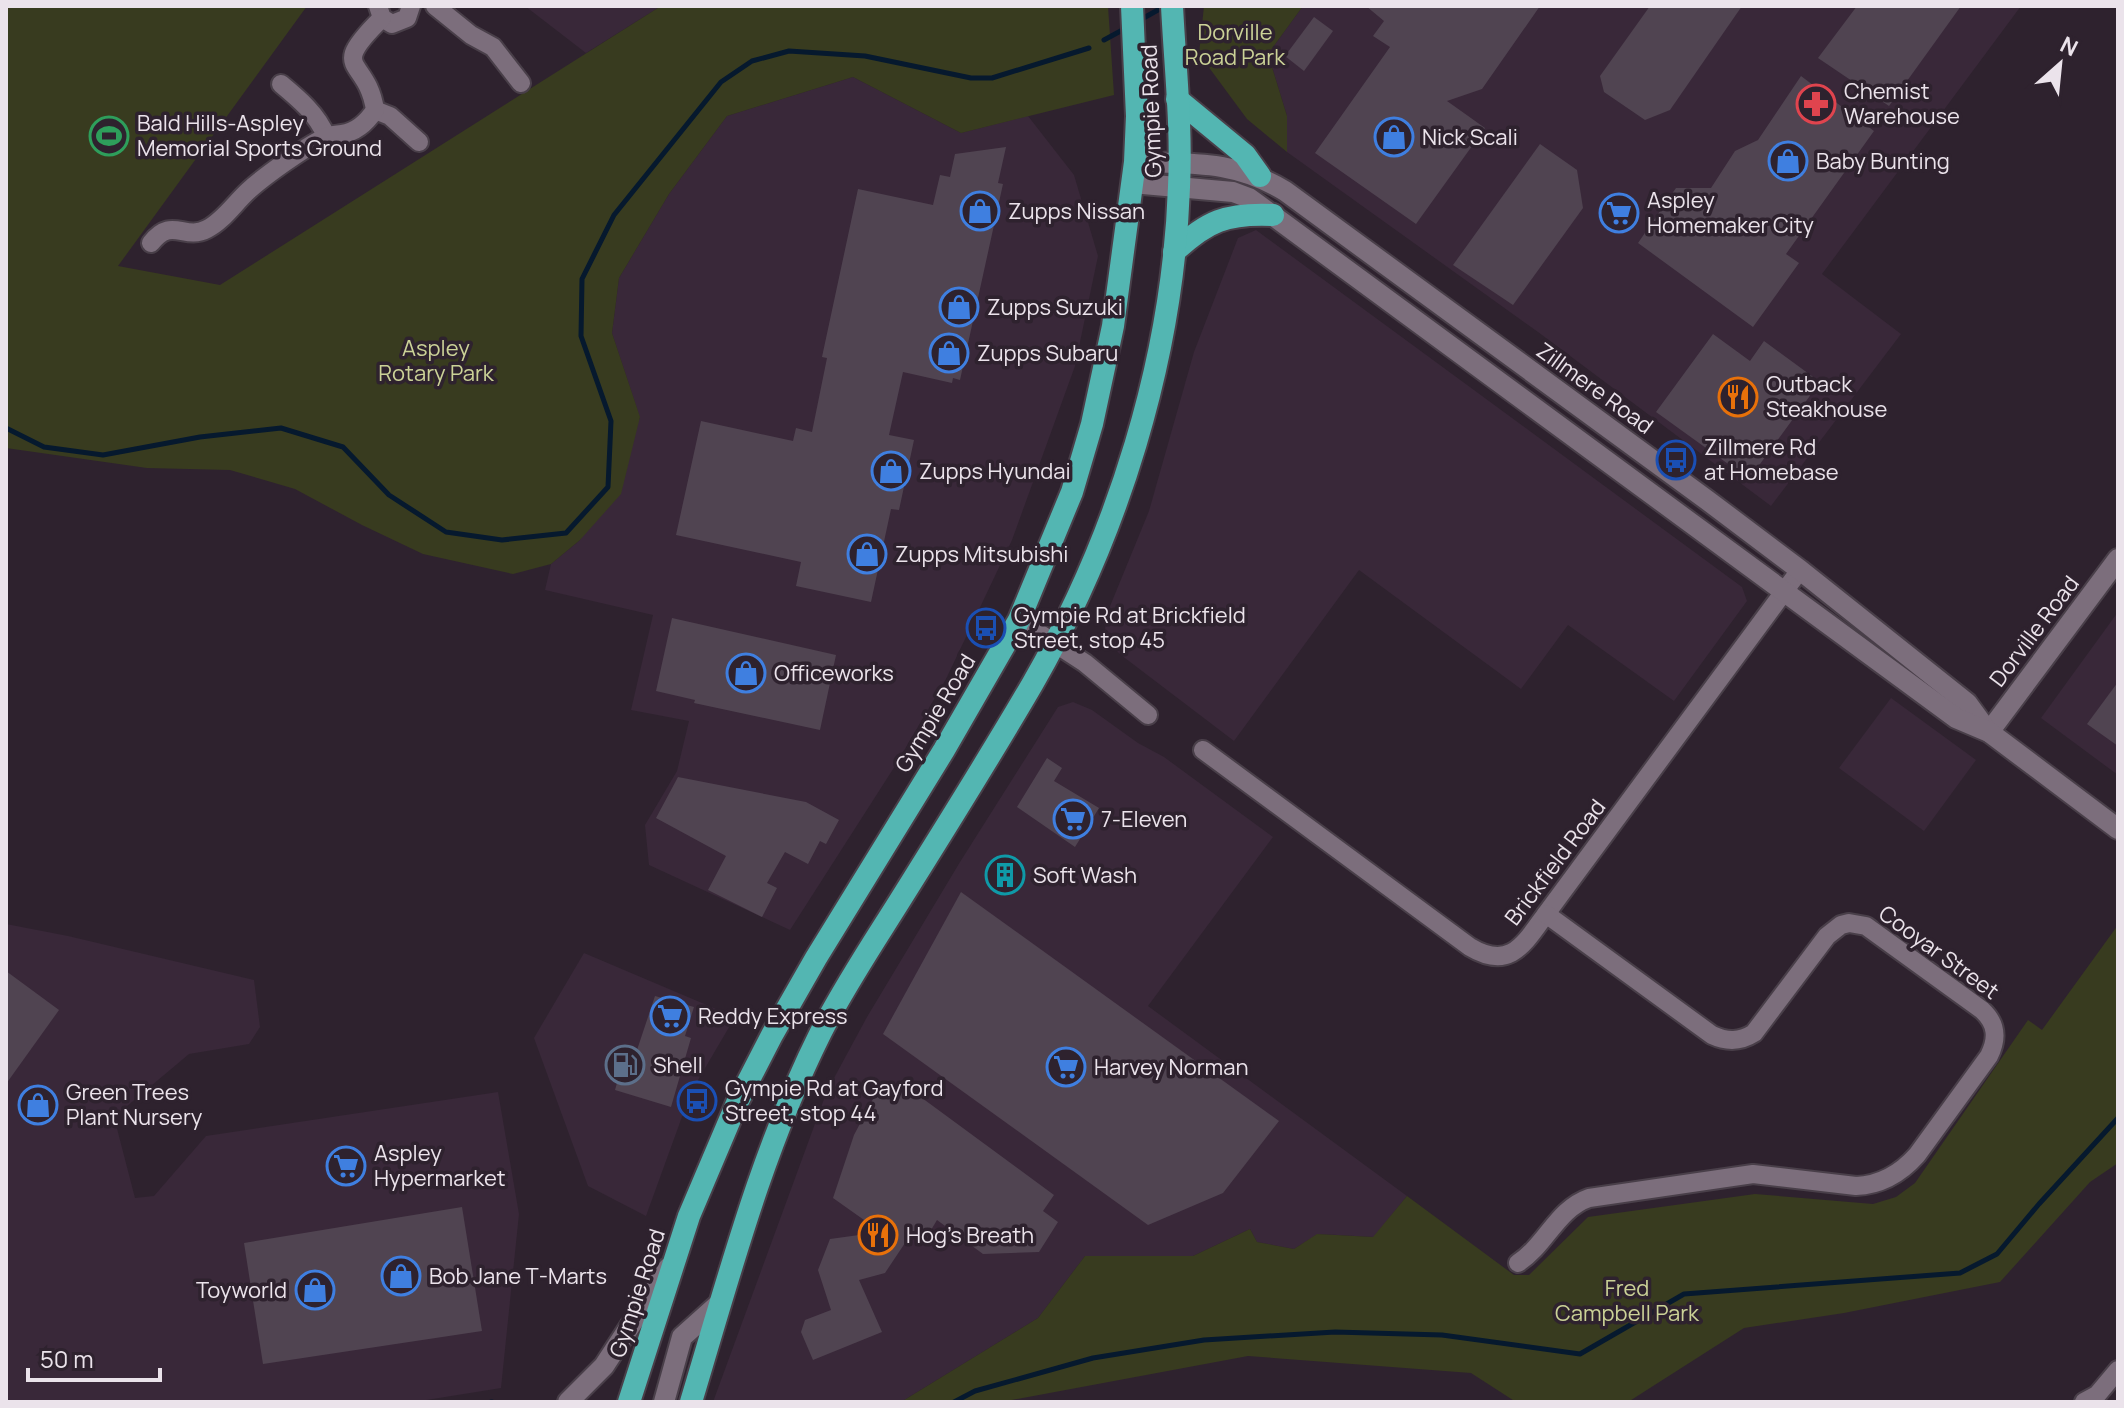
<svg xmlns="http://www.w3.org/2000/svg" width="2124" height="1408" font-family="Manrope,sans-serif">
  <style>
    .built { fill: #392839 }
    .green { fill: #383b1f }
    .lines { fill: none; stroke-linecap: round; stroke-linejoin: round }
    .stream { stroke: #06192e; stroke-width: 5 }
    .building { fill: #504451 }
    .minor-casing { stroke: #493f49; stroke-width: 22 }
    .tertiary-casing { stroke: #493f49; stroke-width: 24 }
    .secondary-casing { stroke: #493f49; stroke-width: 24 }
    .trunk-casing { stroke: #493f49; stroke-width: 26 }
    .minor { stroke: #7c6e7c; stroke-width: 18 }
    .tertiary { stroke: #7c6e7c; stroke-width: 20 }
    .secondary { stroke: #7c6e7c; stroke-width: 20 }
    .trunk { stroke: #53b6b2; stroke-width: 22 }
    .labels { text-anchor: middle; stroke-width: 7; stroke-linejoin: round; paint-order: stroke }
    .park-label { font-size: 22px; fill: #cbd297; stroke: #2e222e }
    .poi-label { font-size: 22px; fill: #ebe3eb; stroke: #2e222e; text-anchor: start }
    .street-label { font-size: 22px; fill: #ebe3eb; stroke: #2e222e }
  </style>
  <rect width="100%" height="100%" fill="#2e222e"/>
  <g class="built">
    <path d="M525 6H661L586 53Z"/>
    <path d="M1303 6H2021L1822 274 1901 334 1771 506 1538 332 1287 152V116L1268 54Z"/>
    <path d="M853 77 961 133 1028 116 1074 175 1098 256 1075 366 1012 540 946 679 895 766 790 930 649 865 645 825 677 771 689 721 631 710 653 615 545 590 551 564 580 540 640 418 612 333 619 278 669 194 727 116Z"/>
    <path d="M1256 230 1742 587 1747 601 1674 701 1568 625 1521 689 1359 570 1234 741 1121 655 1112 646 1105 631 1106 616 1149 511 1194 352 1238 238Z"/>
    <path d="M2118 612V775L2041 718Z"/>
    <path d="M1891 698 1976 760 1924 831 1839 768Z"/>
    <path d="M1073 702 1092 710 1138 743 1164 757 1273 837 1148 1006 1407 1196 1374 1237 1318 1234 1294 1249 1257 1242 1250 1229 1193 1256H1085L1038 1318 901 1402H713L827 1091 867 1017 960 862 1058 707Z"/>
    <path d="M6 924 68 936 254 980 260 1027 249 1044 189 1054 114 1117 135 1198 154 1196 206 1136 498 1092 519 1214 501 1388 414 1402H6Z"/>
    <path d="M584 953 735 1017 691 1092 646 1216 588 1186 534 1038Z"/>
  </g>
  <g class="green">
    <path d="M6 6H307L118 266 220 285 661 6H1108L1114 95 961 133 853 77 727 116 669 194 619 278 612 333 640 417 621 494 580 540 551 564 513 574 423 554 362 525 295 489 230 470 147 468 6 448Z"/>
    <path d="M1204 6H1303L1268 54 1287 116V152L1247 119 1199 54Z"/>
    <path d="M2118 925V1163L2090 1182 2000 1282 1844 1313 1744 1328 1628 1402H1516L1471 1373 1248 1356 1001 1402H901L1038 1318 1085 1256H1193L1250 1229 1257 1242 1294 1249 1317 1234 1373 1237 1407 1196 1514 1275H1529L1588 1217 1755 1194 1873 1204 1896 1197 1915 1183 2028 1020 2042 1030Z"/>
  </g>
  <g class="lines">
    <g class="stream">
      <path d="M1140 20 1165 6"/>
      <path d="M1104 40 1128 27"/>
      <path d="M6 428 44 447 103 455 200 437 281 428 343 447 389 495 446 532 502 540 566 533 608 487 611 421 581 336 582 279 614 215 721 82 752 61 789 51 865 56 971 78H992L1089 48"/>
      <path d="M491 1402H492"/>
      <path d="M954 1402 975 1391 1093 1358 1204 1340 1335 1332 1442 1335 1580 1354 1684 1294 1960 1273 1997 1254 2039 1204 2118 1118"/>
    </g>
  </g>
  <g class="building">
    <path d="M1366 6H1540L1482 89 1447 101 1485 128 1416 224 1315 153 1390 47 1373 36 1384 21Z"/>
    <path d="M1650 6H1742L1670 110 1645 120 1604 92 1600 76Z"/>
    <path d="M1857 6H1961L1889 106 1818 58Z"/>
    <path d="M1314 17 1333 31 1304 71 1285 56Z"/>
    <path d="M1801 76 1874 131 1786 254 1799 263 1753 327 1638 243 1676 188H1711L1735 151 1758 140Z"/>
    <path d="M1540 144 1577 170 1583 208 1513 305 1453 265Z"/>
    <path d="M1006 147 998 183 1003 184 960 380 953 378 952 383 903 372 889 435 914 440 899 510 891 509 871 602 796 586 801 562 676 535 701 421 793 441 796 428 812 432 827 358 822 357 858 189 933 205 940 175 950 177 955 154Z"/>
    <path d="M1713 334 1750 361 1764 341 1820 382 1749 479 1656 412Z"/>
    <path d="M672 618 836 655 820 730 694 703 695 700 656 691Z"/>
    <path d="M2118 682V746L2087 724Z"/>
    <path d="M1047 758 1062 768 1054 781 1099 808 1075 847 1017 807Z"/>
    <path d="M678 777 806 802 839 820 826 844 820 841 808 864 785 852 767 883 777 888 762 917 708 890 726 856 656 818Z"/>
    <path d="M997 862 1020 877 1013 888 990 874Z"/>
    <path d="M961 892 1279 1121 1223 1193 1148 1225 883 1034Z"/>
    <path d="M6 971 59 1010 6 1084Z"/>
    <path d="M655 996 694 1007 685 1036 691 1038 671 1107 615 1090 627 1047 637 1050Z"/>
    <path d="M882 1082 896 1093 903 1084 1054 1195 1043 1211 1058 1222 1039 1252 983 1254 937 1220 925 1240 913 1231 885 1273 859 1280 882 1332 813 1360 801 1332 805 1320 831 1310 818 1270 830 1239 881 1232 833 1198 854 1135Z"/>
    <path d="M462 1207 482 1331 263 1364 244 1243Z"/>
  </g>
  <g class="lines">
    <g class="minor-casing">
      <g id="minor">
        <path d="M378 6 382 18 392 24 407 18 411 6"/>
        <path d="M435 6 471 35 493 47 521 83"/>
        <path d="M281 84C299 99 317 114 326 136"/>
        <path d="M375 110 390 116 419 142"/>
        <path d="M151 243C172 216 184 241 207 229 223 221 234 204 248 191 263 177 305 147 324 138 329 135 335 135 342 134 357 132 367 122 375 110 367 56 326 73 382 18"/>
        <path d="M1019 620 1085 663 1148 715"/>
        <path d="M1203 750 1470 947C1510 971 1524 944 1546 914L1800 570"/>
        <path d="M1518 1263C1546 1245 1557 1209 1589 1198L1753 1174 1856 1186C1882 1185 1901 1173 1917 1155L1989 1056C1998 1038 1997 1024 1982 1010L1866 926 1849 923 1841 925 1827 936 1754 1033C1740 1042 1727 1042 1712 1035L1546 914"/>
        <path d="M2084 1402 2097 1395 2118 1370"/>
      </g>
    </g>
    <g class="tertiary-casing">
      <path id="tertiary" d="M1989 732 2118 559"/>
    </g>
    <g class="secondary-casing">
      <g id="secondary">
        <path d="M1135 162C1192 164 1234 160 1285 191L1707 500 1800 570 1967 703 1986 729"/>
        <path d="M1132 183 1233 192 1249 198 1903 679 1956 718 1989 732 2118 829"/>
        <path d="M568 1402 604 1366 668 1268"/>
        <path d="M664 1402 682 1337 721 1302"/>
      </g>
    </g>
    <g class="trunk-casing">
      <g id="trunk">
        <path d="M1177 99 1245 155 1260 176"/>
        <path d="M1174 252C1207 221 1226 213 1273 215"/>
        <path d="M629 1402 689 1216 737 1103 772 1035 816 958 944 750 1019 620 1072 492 1092 424 1113 326 1135 162 1137 116 1132 6"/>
        <path d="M691 1402C729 1276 762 1150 821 1032 844 987 872 945 899 902 944 830 990 757 1033 683 1118 535 1173 359 1179 187 1182 127 1175 66 1172 6"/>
      </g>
    </g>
    <use href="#minor" class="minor"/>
    <use href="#tertiary" class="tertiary"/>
    <use href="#secondary" class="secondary"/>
    <use href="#trunk" class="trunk"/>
  </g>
  <defs>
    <g id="pharmacy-ring" transform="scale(2)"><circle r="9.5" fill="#2e222e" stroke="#e0444e" stroke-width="1.5"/><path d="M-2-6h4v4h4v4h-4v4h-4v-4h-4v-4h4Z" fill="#e0444e"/></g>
    <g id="stadium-ring" transform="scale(2)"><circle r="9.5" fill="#2e222e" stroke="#2e9e5b" stroke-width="1.5"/><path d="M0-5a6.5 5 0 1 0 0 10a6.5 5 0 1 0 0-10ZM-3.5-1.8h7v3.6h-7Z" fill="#2e9e5b"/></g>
    <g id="shop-ring" transform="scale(2)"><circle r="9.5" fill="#2e222e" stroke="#3f7fe0" stroke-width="1.5"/><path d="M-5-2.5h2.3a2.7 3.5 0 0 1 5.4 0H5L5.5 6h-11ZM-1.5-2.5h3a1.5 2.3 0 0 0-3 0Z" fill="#3f7fe0"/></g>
    <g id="supermarket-ring" transform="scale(2)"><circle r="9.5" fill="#2e222e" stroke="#3f7fe0" stroke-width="1.5"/><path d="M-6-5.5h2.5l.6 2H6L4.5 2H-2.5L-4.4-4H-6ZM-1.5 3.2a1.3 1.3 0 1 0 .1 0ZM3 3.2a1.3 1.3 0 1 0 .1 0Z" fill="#3f7fe0"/></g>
    <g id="restaurant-ring" transform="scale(2)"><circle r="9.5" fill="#2e222e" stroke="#e8710a" stroke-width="1.5"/><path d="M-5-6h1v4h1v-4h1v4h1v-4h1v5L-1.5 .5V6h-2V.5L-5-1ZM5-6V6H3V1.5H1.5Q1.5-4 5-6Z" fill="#e8710a"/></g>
    <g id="bus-ring" transform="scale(2)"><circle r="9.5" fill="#2e222e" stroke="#1a4fb4" stroke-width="1.5"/><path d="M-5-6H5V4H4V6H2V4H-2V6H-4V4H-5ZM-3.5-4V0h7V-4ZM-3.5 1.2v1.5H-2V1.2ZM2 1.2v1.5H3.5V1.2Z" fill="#1a4fb4"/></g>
    <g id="building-ring" transform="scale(2)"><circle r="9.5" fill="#2e222e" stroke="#0f9aa8" stroke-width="1.5"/><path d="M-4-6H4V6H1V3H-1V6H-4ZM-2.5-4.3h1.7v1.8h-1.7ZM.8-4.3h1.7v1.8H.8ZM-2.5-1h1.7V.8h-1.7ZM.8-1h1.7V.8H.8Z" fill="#0f9aa8"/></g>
    <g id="fuel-ring" transform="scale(2)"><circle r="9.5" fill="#2e222e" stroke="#5c6f8a" stroke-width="1.5"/><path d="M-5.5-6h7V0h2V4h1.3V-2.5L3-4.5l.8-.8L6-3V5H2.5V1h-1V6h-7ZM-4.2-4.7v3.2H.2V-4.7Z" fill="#5c6f8a"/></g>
  </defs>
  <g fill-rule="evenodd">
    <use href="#pharmacy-ring" x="1816" y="104"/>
    <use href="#stadium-ring" x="109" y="136"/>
    <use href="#shop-ring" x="1394" y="137"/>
    <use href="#shop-ring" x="1788" y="161"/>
    <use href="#shop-ring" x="980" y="211"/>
    <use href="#supermarket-ring" x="1619" y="213"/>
    <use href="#shop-ring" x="959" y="307"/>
    <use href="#shop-ring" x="949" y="353"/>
    <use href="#restaurant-ring" x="1738" y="397"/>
    <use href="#bus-ring" x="1676" y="460"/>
    <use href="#shop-ring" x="891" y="471"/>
    <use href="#shop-ring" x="867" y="554"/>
    <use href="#bus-ring" x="986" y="628"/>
    <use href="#shop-ring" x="746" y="673"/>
    <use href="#supermarket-ring" x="1073" y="819"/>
    <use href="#building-ring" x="1005" y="875"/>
    <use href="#supermarket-ring" x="670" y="1016"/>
    <use href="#fuel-ring" x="625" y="1065"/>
    <use href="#supermarket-ring" x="1066" y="1067"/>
    <use href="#bus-ring" x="697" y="1101"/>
    <use href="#shop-ring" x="38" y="1105"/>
    <use href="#supermarket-ring" x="346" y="1166"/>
    <use href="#restaurant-ring" x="878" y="1235"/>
    <use href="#shop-ring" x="401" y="1276"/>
    <use href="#shop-ring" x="315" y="1290"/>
  </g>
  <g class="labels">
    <g class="park-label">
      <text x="1235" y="40">Dorville<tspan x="1235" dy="25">Road Park</tspan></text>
      <text x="436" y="356">Aspley<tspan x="436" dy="25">Rotary Park</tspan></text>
      <text x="1627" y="1296">Fred<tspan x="1627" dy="25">Campbell Park</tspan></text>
    </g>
    <g class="poi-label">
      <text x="1844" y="99">Chemist<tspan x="1844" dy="25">Warehouse</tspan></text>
      <text x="137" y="131">Bald Hills-Aspley<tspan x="137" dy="25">Memorial Sports Ground</tspan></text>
      <text x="1422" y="145">Nick Scali</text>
      <text x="1816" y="169">Baby Bunting</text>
      <text x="1647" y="208">Aspley<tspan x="1647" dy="25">Homemaker City</tspan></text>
      <text x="1008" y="219">Zupps Nissan</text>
      <text x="987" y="315">Zupps Suzuki</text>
      <text x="977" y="361">Zupps Subaru</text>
      <text x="1766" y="392">Outback<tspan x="1766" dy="25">Steakhouse</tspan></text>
      <text x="1704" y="455">Zillmere Rd<tspan x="1704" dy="25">at Homebase</tspan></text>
      <text x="919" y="479">Zupps Hyundai</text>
      <text x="895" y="562">Zupps Mitsubishi</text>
      <text x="1014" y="623">Gympie Rd at Brickfield<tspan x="1014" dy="25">Street, stop 45</tspan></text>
      <text x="774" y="681">Officeworks</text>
      <text x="1101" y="827">7-Eleven</text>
      <text x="1033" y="883">Soft Wash</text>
      <text x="698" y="1024">Reddy Express</text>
      <text x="653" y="1073">Shell</text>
      <text x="1094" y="1075">Harvey Norman</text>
      <text x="725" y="1096">Gympie Rd at Gayford<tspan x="725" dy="25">Street, stop 44</tspan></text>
      <text x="66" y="1100">Green Trees<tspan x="66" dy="25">Plant Nursery</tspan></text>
      <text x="374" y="1161">Aspley<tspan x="374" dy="25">Hypermarket</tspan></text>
      <text x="906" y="1243">Hog's Breath</text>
      <text x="429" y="1284">Bob Jane T-Marts</text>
      <text x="287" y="1298" text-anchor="end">Toyworld</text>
    </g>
    <g class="street-label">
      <text transform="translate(1151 111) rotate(-92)" y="8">Gympie Road</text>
      <text transform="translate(1595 388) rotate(36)" y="8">Zillmere Road</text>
      <text transform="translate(2034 631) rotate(-53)" y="8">Dorville Road</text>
      <text transform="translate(935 713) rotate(-59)" y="8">Gympie Road</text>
      <text transform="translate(1555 862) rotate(-53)" y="8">Brickfield Road</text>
      <text transform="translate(1939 952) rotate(36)" y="8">Cooyar Street</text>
      <text transform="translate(637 1293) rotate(-72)" y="8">Gympie Road</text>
    </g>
  </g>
  <rect width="2124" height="1408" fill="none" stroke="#ebe3eb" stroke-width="16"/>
  <g transform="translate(2060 64) rotate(27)" stroke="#2e222e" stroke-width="6" paint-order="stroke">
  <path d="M0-6L14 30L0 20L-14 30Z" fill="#ebe3eb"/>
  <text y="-12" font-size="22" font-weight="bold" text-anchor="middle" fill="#ebe3eb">N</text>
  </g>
  <path d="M28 1368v12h132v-12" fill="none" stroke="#ebe3eb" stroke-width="4"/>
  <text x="40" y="1368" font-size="24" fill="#ebe3eb" stroke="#2e222e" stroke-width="6" paint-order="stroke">50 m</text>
</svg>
